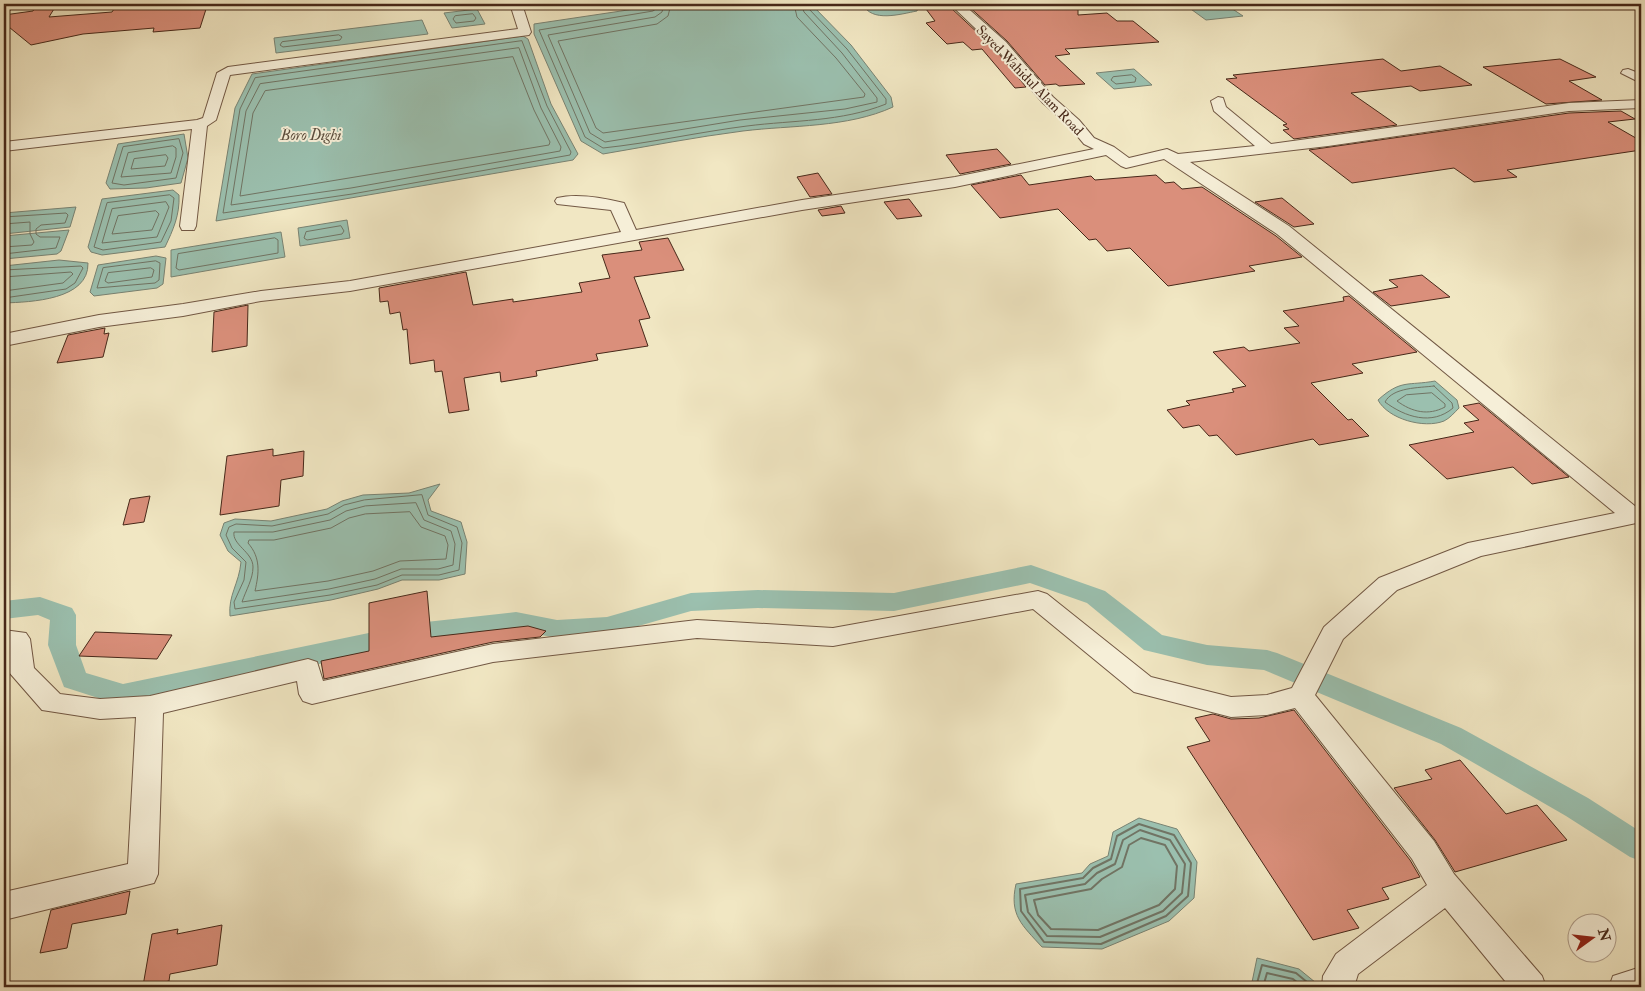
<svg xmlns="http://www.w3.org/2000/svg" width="1645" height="991" font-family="'IM FELL Double Pica',serif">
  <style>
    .water { fill: #9bc0af; stroke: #798373 }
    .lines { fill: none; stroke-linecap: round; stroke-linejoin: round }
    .shore-far1 { stroke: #717464; stroke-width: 1 }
    .shore { stroke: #717464; stroke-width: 2 }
    .canal { fill: #9bc0af; fill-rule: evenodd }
    .building { fill: #da8f7b; stroke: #472819 }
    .street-casing { stroke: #725844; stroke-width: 2 }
    .secondary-casing { stroke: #472819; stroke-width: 1 }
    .street { fill: #f6efd8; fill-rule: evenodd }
    .secondary { fill: #f6efd8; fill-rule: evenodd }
    .labels { text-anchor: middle; stroke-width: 4; stroke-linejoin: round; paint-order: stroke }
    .far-street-label { font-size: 14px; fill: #472819; stroke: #f6efd8 }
    .far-water-label { font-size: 15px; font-style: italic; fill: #5c4e3e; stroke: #f6efd8 }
  </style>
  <rect width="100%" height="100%" fill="#f1e7c3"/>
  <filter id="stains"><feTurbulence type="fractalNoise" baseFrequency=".004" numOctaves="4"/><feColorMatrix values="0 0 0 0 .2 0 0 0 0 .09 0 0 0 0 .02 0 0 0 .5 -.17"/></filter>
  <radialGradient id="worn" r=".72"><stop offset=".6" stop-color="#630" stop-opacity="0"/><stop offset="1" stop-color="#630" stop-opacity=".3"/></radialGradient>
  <g class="water">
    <path d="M668 4H811L851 45 891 97 893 107C847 128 792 125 743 131 696 137 650 146 603 154L581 141 534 34V24Z"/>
    <path d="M863 4H912L918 8 917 11C901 14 871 23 863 4Z"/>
    <path d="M1225 4 1243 16 1206 20 1188 7Z"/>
    <path d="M477 9 485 24 452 28 444 13Z"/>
    <path d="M422 20 428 34 276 53 274 38Z"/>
    <path d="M523 36 528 39 551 104 578 154 573 160 216 221 235 108 252 74Z"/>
    <path d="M1134 69 1152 85 1114 89 1096 73Z"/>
    <path d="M184 134 188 158 181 183 146 188 110 189 106 183 118 144Z"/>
    <path d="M173 190 179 195C180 215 173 230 165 247L102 255 91 252 88 247 102 199Z"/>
    <path d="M76 207 70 227 4 234V213Z"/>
    <path d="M347 220 350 238 300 246 298 228Z"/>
    <path d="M69 230 61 251 57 254 4 259V236Z"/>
    <path d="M281 232 285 257 171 277V250Z"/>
    <path d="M156 256 166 258 163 284 157 288 94 296 90 292 98 265Z"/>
    <path d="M59 260 88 263C89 300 31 302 4 303V266Z"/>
    <path d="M1435 381 1457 400 1459 408C1454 413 1450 418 1444 421 1424 429 1388 419 1378 400 1401 379 1408 386 1435 381Z"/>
    <path d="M440 484 428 500 431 511 461 522 467 542 465 574 439 580H402L378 589 331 600 230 616C228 595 239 584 241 562L228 551 220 535 224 523 235 519 271 521 327 509 342 501 363 495 409 493Z"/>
    <path d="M1139 818 1177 829 1197 862 1194 898 1169 921 1102 949 1042 947C1022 925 1009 915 1016 884L1082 873 1090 864 1108 856 1113 832Z"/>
    <path d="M1257 958 1299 969 1321 987H1251Z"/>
  </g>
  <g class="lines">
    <g class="shore-far1">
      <path d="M657 4V8L653 11 539 30 585 137 603 148C651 143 699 132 747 126 794 120 841 122 886 104V99L847 49 809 9 808 4"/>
      <path d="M664 4 662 12 655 17 548 35 590 133 605 142 740 120 845 109 877 102V98L842 53 804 12 801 4"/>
      <path d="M671 4 668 16 657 24 558 41 596 128 603 133 864 97 865 94 836 58 797 17 794 4"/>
      <path d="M473 14 476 18 474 21 456 23 453 19 455 16Z"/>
      <path d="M339 35 342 37 340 40 283 47 280 45 282 42Z"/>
      <path d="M522 41 547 106 571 152 570 155 352 194 223 213 240 109 255 78Z"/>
      <path d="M519 48 541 108 561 147 560 151 351 188 231 205 246 111 260 84Z"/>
      <path d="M513 57 534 110 550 142 549 145 240 196 253 113 265 91Z"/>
      <path d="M1132 75 1136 78 1135 82 1116 84 1111 80 1113 77Z"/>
      <path d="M179 139 183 153 176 178 124 185 112 183 123 147Z"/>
      <path d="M173 146 176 148V157L171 173 121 177 128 153Z"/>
      <path d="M166 155 168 158 165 166 131 169 134 159Z"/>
      <path d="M170 195 174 198 171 221 161 242 103 250 94 247 107 203Z"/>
      <path d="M166 202 169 207 157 237 102 243 112 209Z"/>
      <path d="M156 211 159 214 152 230 112 234 118 216Z"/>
      <path d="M4 217 66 213 68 215 65 223 41 225 36 229V234L40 237H60L56 248 4 254"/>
      <path d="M4 224 30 222V234L34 242 32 245 4 247"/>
      <path d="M341 226 344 231 342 234 307 240 304 238 306 232Z"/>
      <path d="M275 238 278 240V253L179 270 176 268 178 254Z"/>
      <path d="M156 261 160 263 159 280 155 283 97 288 103 268Z"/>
      <path d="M151 268 154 270 152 277 108 283 105 281 108 273Z"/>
      <path d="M4 270 81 266 83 268 75 283 66 289 4 298"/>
      <path d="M4 277 71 272 73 274 63 283 4 291"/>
      <path d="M1434 386 1452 403 1453 408C1432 426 1405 417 1385 402 1393 387 1419 388 1434 386Z"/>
      <path d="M1432 393 1445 404V407C1428 416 1412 412 1397 401L1406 395Z"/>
      <path d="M422 495 428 515 457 527 462 543 459 570 439 575H402L377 585 330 595 235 609 234 602 244 580 246 562 232 548 226 535 229 527 236 524 272 526 328 514 344 505 364 500Z"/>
      <path d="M416 503 424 520 451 531 455 544 453 565 438 569H401L375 579 329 589 242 602C246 590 253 579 253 567 253 552 232 545 234 532H273L330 520 346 511 365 506Z"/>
      <path d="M410 512 421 527 445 536 448 545 446 559 400 561 373 571 328 581 255 591C259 573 261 558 248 543L249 540H274L331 528 349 518 365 514Z"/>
    </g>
    <g class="shore">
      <path d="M1139 824 1174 835 1191 863 1188 896 1166 916 1101 944 1044 942 1021 911 1020 889 1083 878 1093 868 1111 859 1117 836Z"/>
      <path d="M1140 830 1170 840 1185 864 1182 893 1163 911 1100 937 1047 936 1028 912 1025 895 1085 884 1097 873 1115 864 1123 840Z"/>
      <path d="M1141 838 1165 845 1177 866 1175 889 1159 905 1098 930 1051 929 1038 915 1034 900 1091 889 1102 879 1122 867 1129 845Z"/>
      <path d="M1256 987 1262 965 1296 973 1313 987"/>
      <path d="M1263 987 1267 973 1293 979 1303 987"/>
    </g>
    <path class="canal" d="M1031 565 1105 591 1162 635 1207 645 1267 650 1277 653 1461 728 1588 798 1641 832V861L1630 857 1566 816 1441 744 1264 670 1207 665 1144 650 1087 603 1030 583 894 611 758 608 691 611 607 635 557 638 516 630 417 643 123 706 64 687 48 645 50 620 38 615 4 619V601L40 597 72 608 76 615V645L86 673 123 684 417 623 516 612 557 620 607 617 691 593 758 590 894 593Z"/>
  </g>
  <g class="building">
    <path d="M37 4H57L49 17 112 12 114 9 158 4H176L174 8 207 6 200 28 153 32 154 28 83 34 31 45 4 23V15L33 11Z"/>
    <path d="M985 4H1078V15L1107 13 1117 21H1133L1159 42 1065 49 1070 54 1055 56 1085 84 1059 86 1056 84 1045 85 1007 41 967 5Z"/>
    <path d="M950 7 995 49 1026 87 1015 88 982 49 972 50 963 42 947 44 926 23 935 21 926 9Z"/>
    <path d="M1383 59 1401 71 1440 66 1472 85 1420 91 1411 86 1351 93 1397 125 1294 139 1283 130 1289 129 1283 125 1287 124 1226 79 1237 78 1233 75Z"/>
    <path d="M1560 59 1596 77 1569 81 1602 100 1546 104 1483 67Z"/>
    <path d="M1621 111 1635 119 1608 122 1641 141V150L1507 170 1517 177 1474 182 1454 168 1352 183 1309 150 1569 113Z"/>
    <path d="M997 149 1011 164 960 174 946 155Z"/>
    <path d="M818 173 832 194 810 197 797 177Z"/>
    <path d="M1021 175 1029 185 1091 176 1095 180 1156 175 1165 183 1174 182 1182 189 1202 187 1276 236 1302 257 1249 266 1255 271 1168 286 1130 248 1107 251 1096 239 1089 240 1058 209 1000 218 971 185Z"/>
    <path d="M1282 198 1314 224 1294 227 1255 202Z"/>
    <path d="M909 199 922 216 897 219 884 202Z"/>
    <path d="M841 206 845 213 822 216 818 210Z"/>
    <path d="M668 238 684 270 634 277 650 318 639 320 648 346 596 354 598 360 536 371 537 376 501 382 500 372 464 378 469 410 449 413 442 371 435 372 434 360 410 364 407 329 403 330 400 312 390 314 388 301 380 302 379 288 466 272 473 305 513 299V302L582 292 579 283 610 278 602 255 642 250 639 242Z"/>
    <path d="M1422 275 1450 297 1391 306 1373 292 1398 287 1389 280Z"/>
    <path d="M1349 296 1417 352 1352 364 1363 373 1311 383 1348 420 1352 419 1369 436 1319 445 1313 439 1236 455 1217 435 1209 436 1199 425 1183 428 1167 410 1190 405 1186 401 1234 392 1232 389 1246 386 1213 352 1244 347 1249 351 1300 343 1284 328 1299 326 1283 311 1344 301 1343 297Z"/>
    <path d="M248 305 247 346 212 352 214 312Z"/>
    <path d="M105 328 104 334 109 333 103 357 57 363 68 335Z"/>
    <path d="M1479 403 1569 477 1532 484 1513 467 1447 479 1409 445 1474 432 1464 423 1479 420 1463 406Z"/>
    <path d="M273 449V456L304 451 303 476 281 480 279 506 220 515 227 456Z"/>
    <path d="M150 496 144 522 123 525 130 499Z"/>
    <path d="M427 591 431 637 528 626 546 631 540 637 493 642 324 679 321 661 369 651V603Z"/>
    <path d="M95 632 172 635 157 659 79 656Z"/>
    <path d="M1294 710 1410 860 1420 877 1382 888 1389 899 1347 910 1359 928 1313 940 1187 747 1210 741 1195 718 1213 714 1231 719 1259 718Z"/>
    <path d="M1460 760 1506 814 1537 805 1567 840 1455 872 1435 840 1394 788 1432 779 1425 770Z"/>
    <path d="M130 891 126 914 72 924 67 948 40 953 51 910Z"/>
    <path d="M222 925 217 965 170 974 169 981 143 986 152 934 178 929 177 934Z"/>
  </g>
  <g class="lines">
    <g class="street-casing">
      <g id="street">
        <path d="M510 4H522L531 32 529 35 230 75 216 120 207 126 196 226 194 230H182L180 226 192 129 4 151V142L197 120 203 118 217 73 228 67 518 29Z"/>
        <path d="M950 4H963L1006 42 1053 97 1079 120 1094 138 1114 147 1129 158 1167 149 1178 154 1255 146 1214 111 1211 101 1218 97 1223 98 1226 107 1271 144 1569 103 1641 100V108L1569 111 1328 146 1190 162 1289 226 1641 511V522L1481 556 1397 590 1343 639 1315 695 1434 841 1454 874 1542 976 1546 987H1510L1445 908 1358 974 1354 987H1322L1323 976 1336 954 1427 885 1412 859 1295 708 1267 715 1231 717 1134 692 1033 609 833 646 697 638 493 662 312 704 303 701 299 694 297 681 163 713 158 874 154 883 4 920V892L128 864 136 717 100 719 42 710 8 671 4 648V630L26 633 30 639 34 668 60 694 100 699 150 696 308 659 317 662 323 681 493 644 697 620 833 628 1038 591 1047 594 1151 677 1231 697 1267 695 1292 688 1324 627 1379 578 1468 543 1615 513 1277 234 1164 159 1126 168 1121 166 1106 155 955 187 802 210 350 291 261 301 183 316 99 327 4 346V334L99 315 183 304 261 291 350 281 621 232 611 210 557 204 555 201 557 198C577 193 604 198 624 203L636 230 802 200 955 177 1094 149 1084 144 1069 126 1043 103 996 48Z"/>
        <path d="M1628 69 1641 74V83L1621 73 1623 70Z"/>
        <path d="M1641 967V987H1609L1613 976Z"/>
      </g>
    </g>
    <g class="secondary-casing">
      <path id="secondary" d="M4 4H14L9 12 4 13Z"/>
    </g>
    <use href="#street" class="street"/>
    <use href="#secondary" class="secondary"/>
  </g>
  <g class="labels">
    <g class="far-street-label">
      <text transform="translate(1030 80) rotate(46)" y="5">Sayed Wahidul Alam Road</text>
    </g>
    <g class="far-water-label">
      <text x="311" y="140">Boro Dighi</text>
    </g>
  </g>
  <rect width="1645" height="991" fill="none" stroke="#f1e7c3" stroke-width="20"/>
  <rect x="5" y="5" width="1635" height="981" fill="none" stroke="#472819" stroke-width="2.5"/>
  <rect x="10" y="10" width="1625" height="971" fill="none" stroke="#472819"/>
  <g transform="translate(1592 938) rotate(75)"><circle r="24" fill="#f6efd8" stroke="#b09f8c"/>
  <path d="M0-4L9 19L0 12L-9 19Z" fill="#8f2418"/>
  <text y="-8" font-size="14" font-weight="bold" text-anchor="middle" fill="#472819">N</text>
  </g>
  <rect width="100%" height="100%" filter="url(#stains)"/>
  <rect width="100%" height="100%" fill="url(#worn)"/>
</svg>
